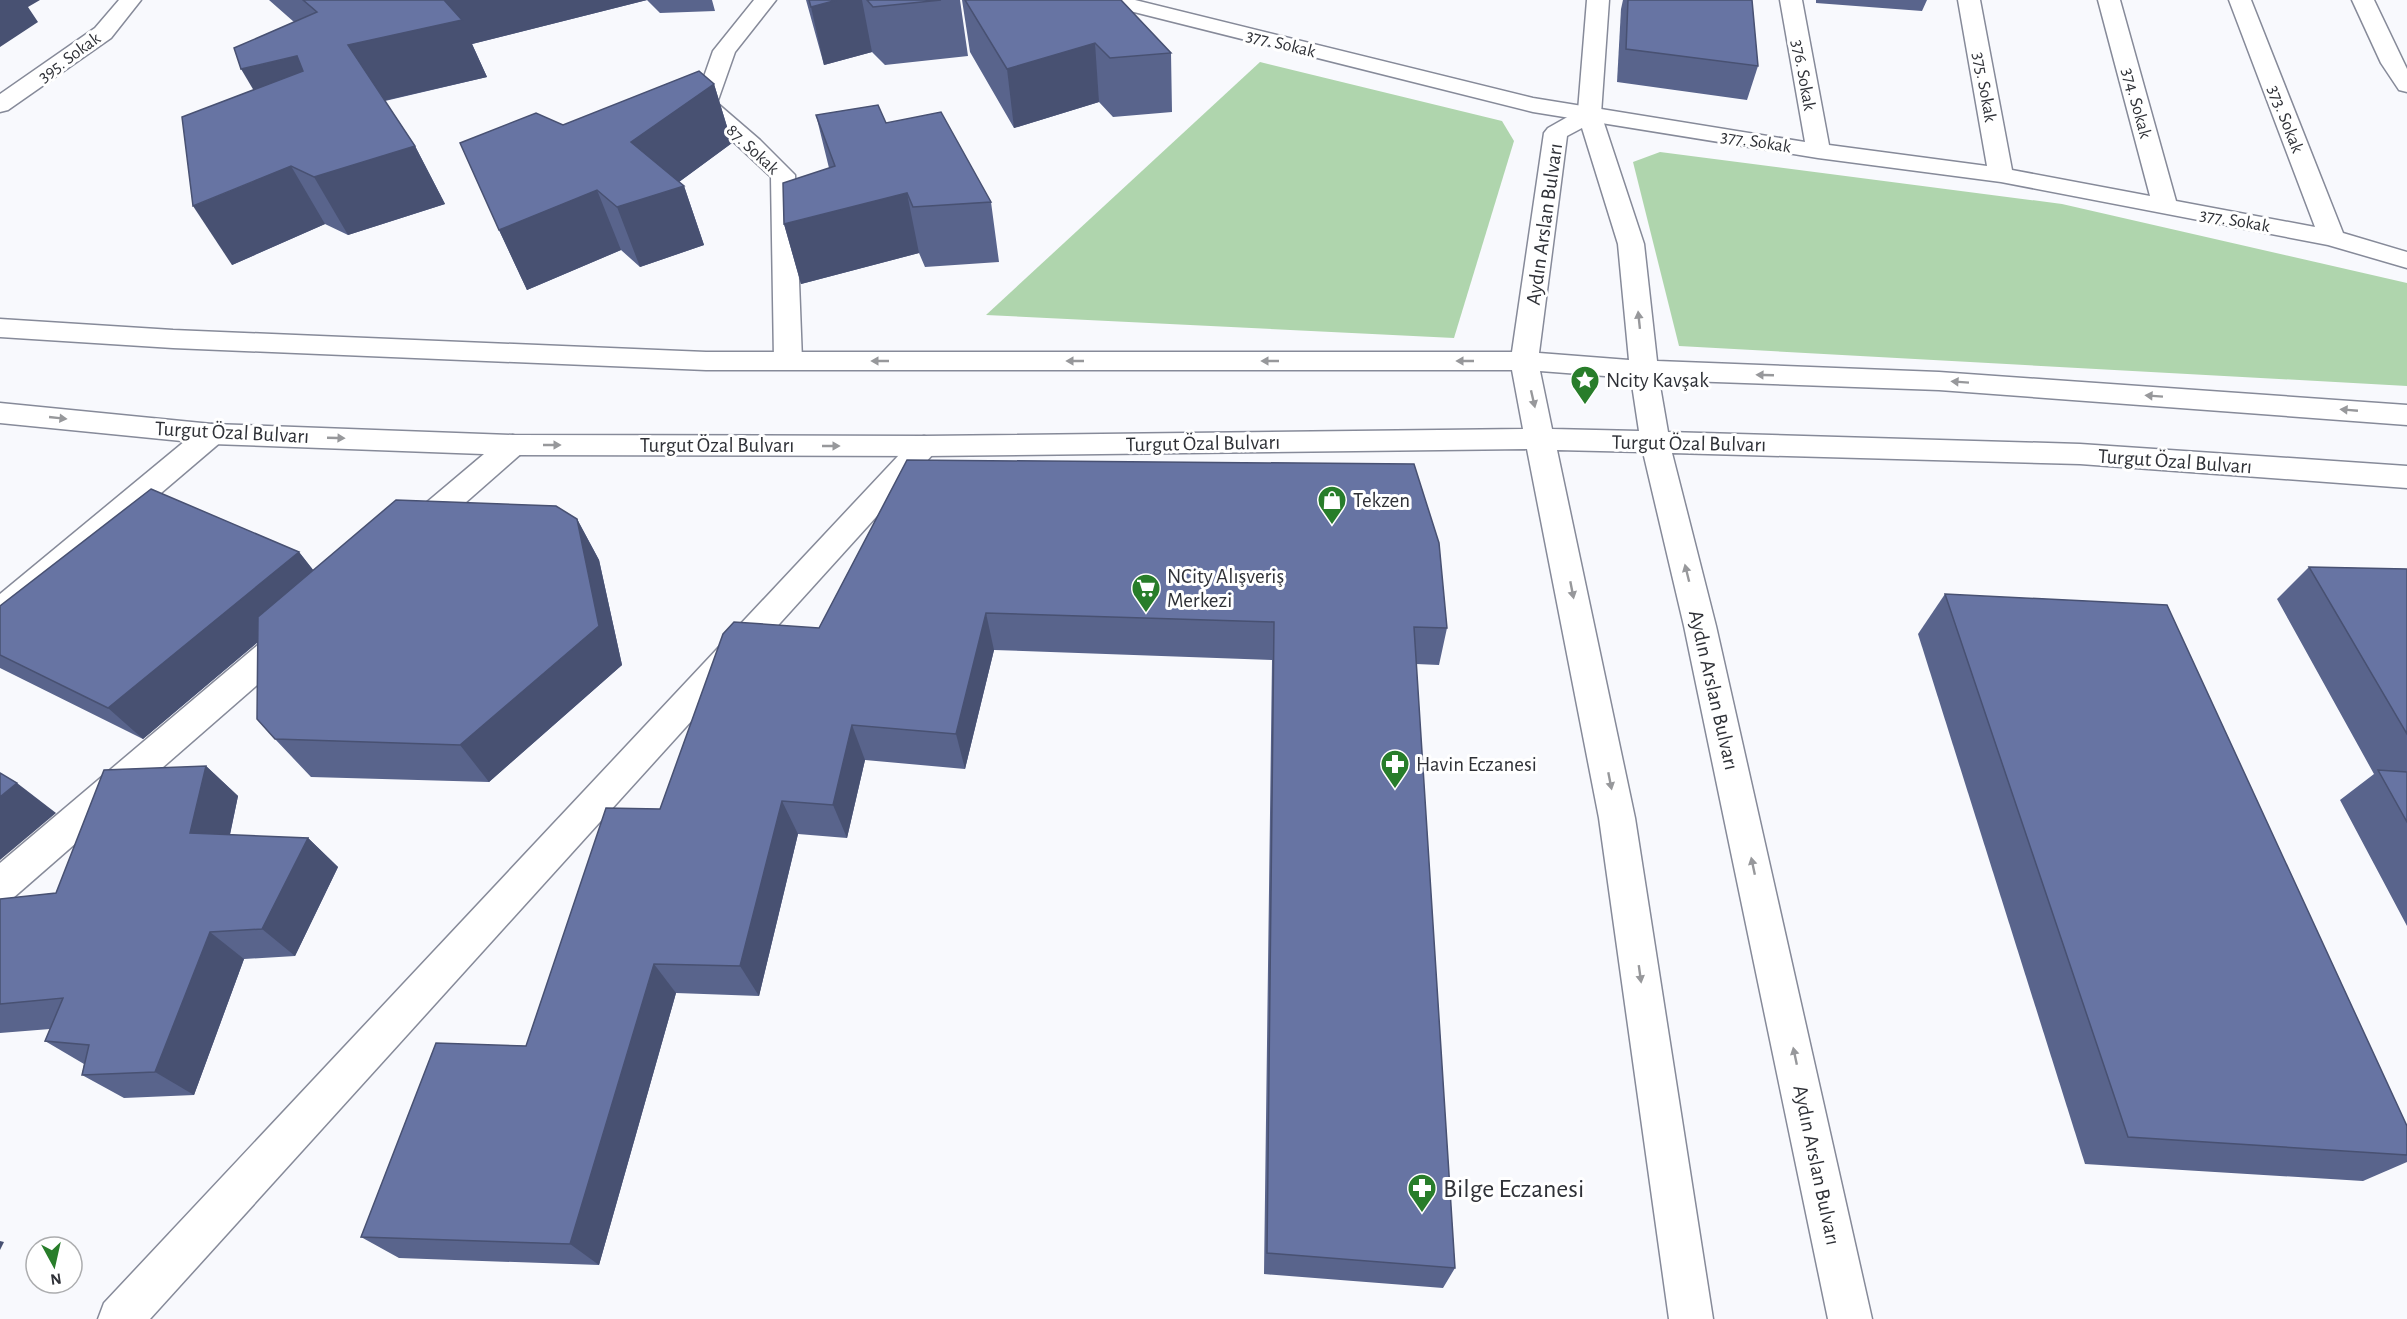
<svg xmlns="http://www.w3.org/2000/svg" width="2407" height="1319" font-family="'Alegreya Sans',sans-serif">
  <style>
    .green { fill: #afd5ad }
    .lines { fill: none; stroke-linecap: round; stroke-linejoin: round }
    .street-casing { stroke: #868a99; stroke-width: 3 }
    .secondary-casing { stroke: #868a99; stroke-width: 3 }
    .street { fill: #fff; fill-rule: evenodd }
    .secondary { fill: #fff; fill-rule: evenodd }
    .wall { fill: #59648c }
    .shaded-wall { fill: #485172 }
    .building { fill: #6774a3; stroke: #485172; stroke-width: 1.5 }
    .oneway { fill: #97989b }
    .labels { text-anchor: middle; stroke-width: 6; stroke-linejoin: round; paint-order: stroke }
    .far-street-label { font-size: 18px; fill: #2f3137; stroke: #fff }
    .street-label { font-size: 21px; fill: #2f3137; stroke: #fff }
    .poi-label { font-size: 21px; fill: #2f3137; stroke: #fff; text-anchor: start }
    .near-poi-label { font-size: 26px; fill: #2f3137; stroke: #fff; text-anchor: start }
  </style>
  <rect width="100%" height="100%" fill="#f8f9fd"/>
  <g class="green">
    <path d="M1260 62 1502 121 1514 141 1454 338 986 315Z"/>
    <path d="M1660 152 2062 204 2407 283V386L1679 346 1633 162Z"/>
  </g>
  <g class="lines">
    <g class="street-casing">
      <g id="street">
        <path d="M119 0H141L111 38 8 110 0 112V94L95 28Z"/>
        <path d="M754 0H776L735 52 717 103 760 140 795 175 802 360 798 367 788 369 778 367 774 360 771 177 694 105 713 51Z"/>
        <path d="M1098 0H1135L1533 98 1805 142 1780 0H1802L1829 145 1987 166 1958 0H1980L2012 170 2150 196 2098 0H2120L2176 201 2315 227 2229 0H2251L2343 233 2407 252V268L2328 245 2001 182 1818 158 1533 112 1102 4Z"/>
        <path d="M2352 0H2374L2407 69V92L2399 90 2381 63Z"/>
        <path d="M212 424 222 427 226 434 222 441 11 621 0 625V594L202 427Z"/>
        <path d="M513 435 523 438 528 445 523 452 423 540 412 543 401 540 397 532 401 524 503 438Z"/>
        <path d="M924 436 934 439 939 446 934 453 150 1319H98L104 1303 914 439Z"/>
        <path d="M291 623 303 627 307 636 303 645 13 898 0 903V863L279 627Z"/>
      </g>
    </g>
    <g class="secondary-casing">
      <path id="secondary" d="M1587 0H1609L1601 114 1644 244 1657 361 1939 372 2407 405V425L1939 390 1659 380 1668 432 2080 444 2407 466V488L2080 464 1672 453 1716 626 1872 1319H1828L1684 626 1643 452 1557 450 1635 818 1713 1319H1669L1599 818 1527 449 924 456 513 455 212 444 0 423V403L212 424 513 435 924 436 1523 429 1512 370H706L173 348 0 337V319L173 330 706 352H1512L1544 133 1548 128 1578 111ZM1582 128 1618 244 1629 360 1539 353 1567 136ZM1540 371 1631 378 1639 431 1552 429Z"/>
    </g>
    <use href="#street" class="street"/>
    <use href="#secondary" class="secondary"/>
  </g>
  <g class="wall">
    <path d="M269 0H712L715 11 660 13 647 0 472 44 487 77 385 101 415 146 445 204 348 235 325 224 232 265 294 22Z"/>
    <path d="M806 0H960L968 56 885 65 872 52 824 65Z"/>
    <path d="M962 0H1121L1171 53 1172 112 1113 117 1099 102 1014 128 970 52Z"/>
    <path d="M1623 0H1752L1758 66 1747 100 1617 82 1621 9Z"/>
    <path d="M1816 0H1927L1922 11 1816 3Z"/>
    <path d="M714 84 732 143 679 182 684 186 704 245 640 267 621 250 527 290 499 230 563 125Z"/>
    <path d="M816 115 886 123 991 202 999 262 925 267 919 253 801 284 784 224 829 168Z"/>
    <path d="M907 460 1447 628 1439 665 1416 664 1455 1268 1443 1288 1264 1274 1272 660 994 650 965 769 865 760 847 838 798 834 759 996 676 993 599 1265 399 1258 361 1237 526 1046 660 809 819 628Z"/>
    <path d="M577 519 599 560 622 665 489 782 311 777 275 739 257 643 143 739 0 668V606L299 552 313 570Z"/>
    <path d="M2309 567 2407 569V926L2340 800 2374 774 2277 599Z"/>
    <path d="M1945 594 2407 1126V1162L2363 1181 2085 1164 1918 634Z"/>
    <path d="M206 766 238 796 230 835 308 838 338 867 295 956 244 959 194 1095 124 1098 82 1075 84 1064 45 1041 50 1029 0 1033V899L56 893Z"/>
  </g>
  <g class="shaded-wall">
    <path d="M0 0H40L28 7 38 22 0 47Z"/>
    <path d="M440 0H647L472 44 487 77 378 102 348 45Z"/>
    <path d="M837 0H862L872 52 824 65 811 7Z"/>
    <path d="M1095 43 1099 102 1014 128 1007 69Z"/>
    <path d="M297 56 329 114 275 126 241 69Z"/>
    <path d="M714 84 732 143 668 190 684 186 704 245 640 267 617 207 631 142Z"/>
    <path d="M415 146 445 204 348 235 314 177Z"/>
    <path d="M291 166 325 224 232 265 193 206Z"/>
    <path d="M597 190 621 250 527 290 499 230Z"/>
    <path d="M907 193 919 253 801 284 784 224Z"/>
    <path d="M577 519 599 560 622 665 489 782 460 745Z"/>
    <path d="M299 552 325 585 143 739 108 708Z"/>
    <path d="M986 613 994 650 965 769 956 734Z"/>
    <path d="M852 725 865 760 847 838 833 805Z"/>
    <path d="M206 766 238 796 224 862 190 833Z"/>
    <path d="M17 783 56 813 0 860V797Z"/>
    <path d="M782 801 798 834 759 996 740 966Z"/>
    <path d="M308 838 338 867 295 956 262 929Z"/>
    <path d="M210 932 244 959 194 1095 155 1072Z"/>
    <path d="M654 964 676 993 599 1265 570 1244Z"/>
    <path d="M0 1241 4 1242 0 1250Z"/>
  </g>
  <g class="building">
    <path d="M303 0H444L462 20 348 45 415 146 314 177 291 166 193 206 182 117 303 71 297 56 241 69 234 48 317 12Z"/>
    <path d="M809 0H837L811 7Z"/>
    <path d="M867 0H941L873 7Z"/>
    <path d="M965 0H1121L1171 53 1110 58 1095 43 1007 69Z"/>
    <path d="M1628 0H1752L1758 66 1626 49Z"/>
    <path d="M699 71 714 84 631 142 684 186 617 207 597 190 499 230 460 143 536 113 563 125Z"/>
    <path d="M878 105 886 123 941 112 991 202 913 207 907 193 784 224 783 183 835 166 816 115Z"/>
    <path d="M907 460 1414 464 1439 543 1447 628 1414 627 1455 1268 1267 1253 1274 622 986 613 956 734 852 725 833 805 782 801 740 966 654 964 570 1244 361 1237 436 1043 526 1046 606 808 660 809 723 634 734 622 819 628Z"/>
    <path d="M151 489 299 552 108 708 0 655V606Z"/>
    <path d="M396 500 556 506 577 519 599 626 460 745 275 739 257 719 258 617Z"/>
    <path d="M2309 567 2407 569V734Z"/>
    <path d="M1945 594 2167 605 2407 1126V1155L2128 1137Z"/>
    <path d="M206 766 190 833 308 838 262 929 210 932 155 1072 82 1075 89 1045 45 1041 63 998 0 1004V899L56 893 104 770Z"/>
    <path d="M2378 770 2407 772V822Z"/>
    <path d="M0 773 17 783 0 797Z"/>
  </g>
  <defs><path id="oneway-solid" d="M-6-.8H1V-3.2L6.5 0L1 3.2V.8H-6Z" transform="scale(1.5)"/></defs>
  <g class="oneway">
    <use href="#oneway-solid" transform="translate(1639 320) rotate(-96)"/>
    <use href="#oneway-solid" transform="translate(880 361) rotate(-180)"/>
    <use href="#oneway-solid" transform="translate(1075 361) rotate(-180)"/>
    <use href="#oneway-solid" transform="translate(1270 361) rotate(-180)"/>
    <use href="#oneway-solid" transform="translate(1465 361) rotate(-180)"/>
    <use href="#oneway-solid" transform="translate(1765 375) rotate(-178)"/>
    <use href="#oneway-solid" transform="translate(1960 382) rotate(-176)"/>
    <use href="#oneway-solid" transform="translate(2154 396) rotate(-176)"/>
    <use href="#oneway-solid" transform="translate(1533 399) rotate(77)"/>
    <use href="#oneway-solid" transform="translate(2349 410) rotate(-175)"/>
    <use href="#oneway-solid" transform="translate(58 418) rotate(6)"/>
    <use href="#oneway-solid" transform="translate(336 438) rotate(2)"/>
    <use href="#oneway-solid" transform="translate(552 445)"/>
    <use href="#oneway-solid" transform="translate(831 446)"/>
    <use href="#oneway-solid" transform="translate(1687 573) rotate(-104)"/>
    <use href="#oneway-solid" transform="translate(1572 590) rotate(79)"/>
    <use href="#oneway-solid" transform="translate(1610 781) rotate(79)"/>
    <use href="#oneway-solid" transform="translate(1753 866) rotate(-102)"/>
    <use href="#oneway-solid" transform="translate(1640 974) rotate(82)"/>
    <use href="#oneway-solid" transform="translate(1795 1056) rotate(-102)"/>
  </g>
  <defs>
    <g id="sight-pin" transform="scale(1.5)"><path d="M0 17L-7.5 6A9.5 9.5 0 1 1 7.5 6Z" fill="#287d2a" stroke="#fff"/><path d="M0-6L1.8-2.2L6-1.7L2.9 1.2L3.7 5.4L0 3.3L-3.7 5.4L-2.9 1.2L-6-1.7L-1.8-2.2Z" fill="#fff"/></g>
    <g id="shop-pin" transform="scale(1.5)"><path d="M0 17L-7.5 6A9.5 9.5 0 1 1 7.5 6Z" fill="#287d2a" stroke="#fff"/><path d="M-5-2.5h2.3a2.7 3.5 0 0 1 5.4 0H5L5.5 6h-11ZM-1.5-2.5h3a1.5 2.3 0 0 0-3 0Z" fill="#fff"/></g>
    <g id="supermarket-pin" transform="scale(1.5)"><path d="M0 17L-7.5 6A9.5 9.5 0 1 1 7.5 6Z" fill="#287d2a" stroke="#fff"/><path d="M-6-5.5h2.5l.6 2H6L4.5 2H-2.5L-4.4-4H-6ZM-1.5 3.2a1.3 1.3 0 1 0 .1 0ZM3 3.2a1.3 1.3 0 1 0 .1 0Z" fill="#fff"/></g>
    <g id="pharmacy-pin" transform="scale(1.5)"><path d="M0 17L-7.5 6A9.5 9.5 0 1 1 7.5 6Z" fill="#287d2a" stroke="#fff"/><path d="M-2-6h4v4h4v4h-4v4h-4v-4h-4v-4h4Z" fill="#fff"/></g>
  </defs>
  <g fill-rule="evenodd">
    <use href="#sight-pin" x="1585" y="380"/>
    <use href="#shop-pin" x="1332" y="500"/>
    <use href="#supermarket-pin" x="1146" y="588"/>
    <use href="#pharmacy-pin" x="1395" y="764"/>
    <use href="#pharmacy-pin" x="1422" y="1188"/>
  </g>
  <g class="labels">
    <g class="far-street-label">
      <text transform="translate(1281 43) rotate(14)" y="6">377. Sokak</text>
      <text transform="translate(69 57) rotate(-36)" y="6">395. Sokak</text>
      <text transform="translate(1804 75) rotate(80)" y="6">376. Sokak</text>
      <text transform="translate(1985 87) rotate(80)" y="6">375. Sokak</text>
      <text transform="translate(2137 103) rotate(75)" y="6">374. Sokak</text>
      <text transform="translate(2286 119) rotate(69)" y="6">373. Sokak</text>
      <text transform="translate(1756 141) rotate(9)" y="6">377. Sokak</text>
      <text transform="translate(753 149) rotate(43)" y="6">87. Sokak</text>
      <text transform="translate(2235 220) rotate(10)" y="6">377. Sokak</text>
    </g>
    <g class="street-label">
      <text transform="translate(1544 224) rotate(-82)" y="7">Aydın Arslan Bulvarı</text>
      <text transform="translate(232 432) rotate(3)" y="7">Turgut Özal Bulvarı</text>
      <text transform="translate(1203 443) rotate(-1)" y="7">Turgut Özal Bulvarı</text>
      <text transform="translate(1689 443) rotate(1)" y="7">Turgut Özal Bulvarı</text>
      <text x="717" y="452">Turgut Özal Bulvarı</text>
      <text transform="translate(2175 461) rotate(4)" y="7">Turgut Özal Bulvarı</text>
      <text transform="translate(1714 690) rotate(77)" y="7">Aydın Arslan Bulvarı</text>
      <text transform="translate(1817 1165) rotate(78)" y="7">Aydın Arslan Bulvarı</text>
    </g>
    <g class="poi-label">
      <text x="1606" y="387">Ncity Kavşak</text>
      <text x="1353" y="507">Tekzen</text>
      <text x="1167" y="583">NCity Alışveriş<tspan x="1167" dy="24">Merkezi</tspan></text>
      <text x="1416" y="771">Havin Eczanesi</text>
    </g>
    <g class="near-poi-label">
      <text x="1443" y="1197">Bilge Eczanesi</text>
    </g>
  </g>
  <g transform="translate(54 1265) rotate(172)"><circle r="28" fill="#ffffff" stroke="#acadaf" stroke-width="1.5"/>
  <path d="M0-4.5L10 22L0 15L-10 22Z" fill="#287d2a"/>
  <text y="-9" font-size="16" font-weight="bold" text-anchor="middle" fill="#2f3137">N</text>
  </g>
</svg>
